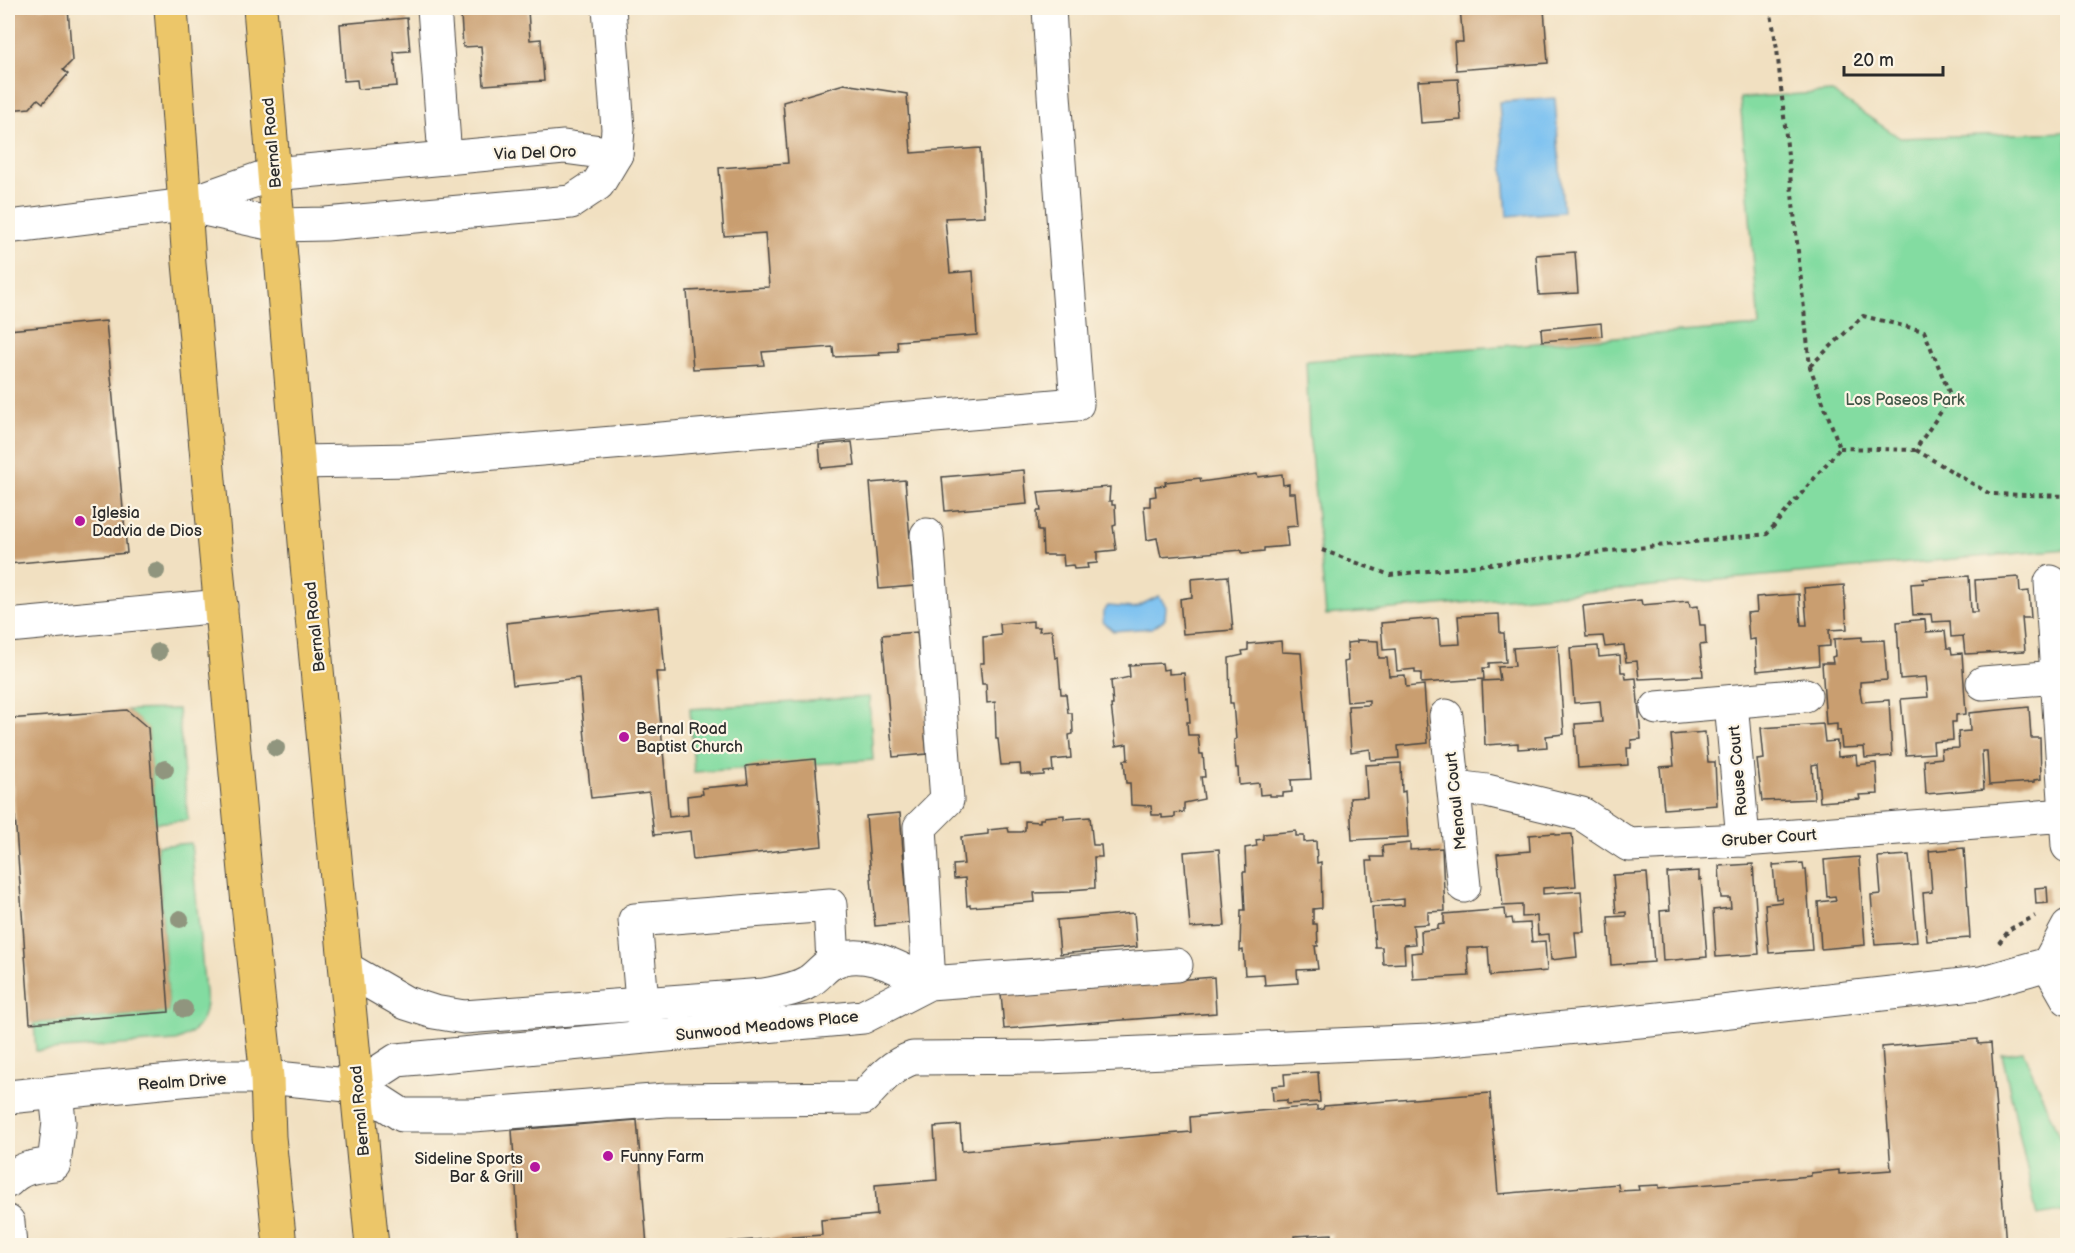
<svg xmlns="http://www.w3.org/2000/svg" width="2075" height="1253" font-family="'Balsamiq Sans',sans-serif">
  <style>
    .green { fill: #83dca1; stroke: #578466; stroke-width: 1.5 }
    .water { fill: #78c0f1; stroke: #52768e; stroke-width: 1.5 }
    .building { fill: #c99e6f }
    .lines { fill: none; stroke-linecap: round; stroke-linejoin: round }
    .minor-casing { stroke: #494642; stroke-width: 35 }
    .major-casing { stroke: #494642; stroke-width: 35 }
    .path { stroke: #494642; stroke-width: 4; stroke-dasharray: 4.5 4.5; stroke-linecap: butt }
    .minor { stroke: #fff; stroke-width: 33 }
    .major { stroke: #ecc669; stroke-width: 33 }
    .tree { fill: #90957e }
    .poi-dot { fill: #b5179e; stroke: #fcf5e5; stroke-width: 2 }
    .labels { text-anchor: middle; stroke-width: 4.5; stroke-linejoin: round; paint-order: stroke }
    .street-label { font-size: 16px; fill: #2b2b2b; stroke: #fcf5e5 }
    .park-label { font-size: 16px; fill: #415748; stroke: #fcf5e5 }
    .poi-label { font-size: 16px; fill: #2b2b2b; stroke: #fcf5e5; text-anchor: start }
  </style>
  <rect width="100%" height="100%" fill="#fcf5e5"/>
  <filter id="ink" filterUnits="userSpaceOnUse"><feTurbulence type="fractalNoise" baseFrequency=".0167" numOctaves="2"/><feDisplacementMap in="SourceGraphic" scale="12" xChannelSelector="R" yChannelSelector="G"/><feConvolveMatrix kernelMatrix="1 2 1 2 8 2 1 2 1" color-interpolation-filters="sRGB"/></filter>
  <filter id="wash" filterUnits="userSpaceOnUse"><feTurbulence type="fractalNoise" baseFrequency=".008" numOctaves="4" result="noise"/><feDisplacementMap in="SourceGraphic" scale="24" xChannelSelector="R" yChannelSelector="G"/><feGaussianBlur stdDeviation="1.35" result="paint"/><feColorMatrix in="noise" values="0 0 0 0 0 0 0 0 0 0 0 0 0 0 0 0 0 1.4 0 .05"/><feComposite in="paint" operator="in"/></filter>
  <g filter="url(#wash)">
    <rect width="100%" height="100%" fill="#f1e0c1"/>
    <g class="green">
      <path d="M1832 92 1900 138 2067 132V549L1326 615 1309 431 1306 361 1759 326 1740 98Z"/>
      <path d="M869 697 873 760 694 772 690 709Z"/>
      <path d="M178 709 188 820 155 823 148 729 127 710Z"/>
      <path d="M191 843 206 1003C204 1023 196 1033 176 1041L36 1051 34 1023 169 1012 157 846Z"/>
      <path d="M2023 1051 2067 1155V1211L2037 1216 2002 1054Z"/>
    </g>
    <g class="water">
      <path d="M1555 98 1563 212 1507 216 1499 102Z"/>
      <path d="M1159 596 1166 606 1165 619 1152 628 1113 631 1103 622V612L1108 606 1134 608Z"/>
    </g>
    <g id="blocks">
      <g class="building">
        <path d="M8 8H68L72 61 63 70 68 74 43 103 38 99 30 108 8 110Z"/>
        <path d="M1460 8H1521V10L1544 9 1548 63 1456 70 1454 42H1463Z"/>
        <path d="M528 10 530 40 541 39 544 81 484 85 481 46 463 47 461 15Z"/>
        <path d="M407 18 410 51 394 52 397 86 358 89 357 80 344 81 340 24Z"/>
        <path d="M1458 79 1461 120 1421 123 1418 81Z"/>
        <path d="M844 84 907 94 911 153 980 148 985 216 945 218 950 273 973 271 977 335 897 341 898 351 879 352 880 355 834 357 833 347 762 352 764 365 693 369 687 291 769 287 765 233 724 236 719 168 788 163 783 102Z"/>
        <path d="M1575 252 1578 293 1539 295 1536 255Z"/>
        <path d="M106 321 127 553 8 564V330Z"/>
        <path d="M1601 323 1602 336 1542 341 1541 329Z"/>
        <path d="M852 442 855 465 821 468 819 445Z"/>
        <path d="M1024 470 1027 504 945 511 942 477Z"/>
        <path d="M1257 474 1258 477 1282 474 1283 485 1289 484V493H1295L1298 526 1286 527 1288 546 1264 548V551L1242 553V550L1161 557 1157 538 1147 540 1144 506H1150V497L1156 496 1155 486 1166 485 1165 482 1200 478 1201 482Z"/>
        <path d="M905 480 914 586 879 589 870 483Z"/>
        <path d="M1110 487 1109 501H1112V505H1115L1116 525 1113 526 1116 550 1097 552V563L1087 564 1088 568 1074 569 1073 565 1064 566 1063 555H1043L1042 531H1038L1037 511H1041L1038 492Z"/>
        <path d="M1228 576 1233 630 1183 634 1180 599 1192 597 1191 579Z"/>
        <path d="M1969 576 1971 612H1977L1975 580 2019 577 2020 592 2029 591 2031 618H2022L2025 651 1965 654 1963 636 1951 637 1950 621 1932 622 1931 614 1913 615 1911 584 1924 583 1923 579Z"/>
        <path d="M1844 585 1847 629 1829 630 1830 646 1818 647 1819 665 1757 671 1755 639 1749 640 1747 613 1757 612 1756 597 1799 594 1801 625H1807L1804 588Z"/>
        <path d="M1641 600 1642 605 1689 601 1690 607 1698 606 1700 625H1705L1706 644 1700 645 1703 676 1639 679 1637 661 1626 662 1624 645 1605 647 1603 636 1586 637 1583 606Z"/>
        <path d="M659 607 665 672H656L669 817 688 815 687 796 703 794 702 788 748 784 746 766 815 759 822 846 693 860 690 831 654 835 649 792 591 798 579 678 513 685 506 623Z"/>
        <path d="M1499 614 1500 633H1504L1506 662 1489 663V668H1483L1484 679 1421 683V673H1415V669L1397 671 1395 649 1383 650 1381 623 1438 618 1440 645 1460 644 1458 616Z"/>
        <path d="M1925 619 1926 632 1945 631 1947 648H1951L1952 654 1962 653 1966 714 1956 715V722H1952L1953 740 1933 742 1934 753 1906 755 1901 699 1928 697 1926 677 1900 679 1897 622Z"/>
        <path d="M1033 621V627H1040L1039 631 1052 630 1055 658 1058 657 1061 694H1066L1068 713H1072L1073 734 1069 735 1071 758 1052 760 1053 771 1044 772V775L1031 776V774H1021L1020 764 1001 765 998 739H996L995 702 987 703 986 684H982L980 663H984L983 637 1001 635 1000 624Z"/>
        <path d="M917 632 927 736H925L927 754 893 757 882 635Z"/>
        <path d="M1862 637V641L1884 640 1887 680 1860 682V692L1862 702 1889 700 1892 756 1865 758 1864 747 1842 748 1840 730 1837 731V724L1826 725 1822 663H1833L1832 657 1835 656 1834 639Z"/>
        <path d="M1357 640 1378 641 1379 658H1387L1389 676 1405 675 1406 687 1424 685 1428 743 1398 746 1399 758 1371 760 1370 749 1351 752 1348 706 1369 705V700L1347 702 1344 662 1348 661 1347 643 1357 642Z"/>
        <path d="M1281 641 1282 652 1301 653 1311 779 1291 780 1292 792 1283 793V796H1270V794L1260 795 1259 783 1239 785 1238 768H1236L1234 740 1236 739 1233 703H1230L1229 658 1243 655 1242 651 1248 650V644Z"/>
        <path d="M1558 645 1564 734 1546 736 1547 747 1518 749V743L1485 745 1482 681 1500 680 1498 667 1515 666 1513 648Z"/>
        <path d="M1598 646 1599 657 1620 655 1621 672H1625L1626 679 1636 678 1641 739 1631 740V748H1627L1628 765 1578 768 1575 724 1602 722 1601 712 1600 701 1574 703 1570 648Z"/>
        <path d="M1162 663 1163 670 1169 669V674L1184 673 1186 699 1188 698 1190 722H1187L1188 735H1198L1200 754H1203L1205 777H1201L1204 799 1184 803V812L1175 813V817L1162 818V815H1152L1151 806 1131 805 1130 783H1126L1124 760H1128L1127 744 1116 746 1111 705H1113L1111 681 1130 677 1129 665Z"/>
        <path d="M2029 707 2031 738H2040L2041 779 2034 780V782L1989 785 1987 751H1982L1984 789 1926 794 1924 760 1942 758 1941 749 1959 748 1958 732 1970 731 1969 713Z"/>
        <path d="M127 710 148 728 169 1012 30 1023 8 719Z"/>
        <path d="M1823 724 1825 742 1837 741 1838 757 1856 755 1857 765 1876 763 1878 794 1859 795 1860 799 1820 802 1817 764 1812 765 1814 799 1762 801 1757 760 1764 759 1761 728Z"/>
        <path d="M1705 732 1708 762H1715L1717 805 1664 809 1660 767 1674 766 1671 735Z"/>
        <path d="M1401 763 1402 792 1405 791 1408 837 1352 840 1350 798 1367 797 1365 765Z"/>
        <path d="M900 813 909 923 875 926 866 816Z"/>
        <path d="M1064 815V819L1090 817 1093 845H1101L1102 857H1094L1095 888 1071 890V892L1034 893 1035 902 970 907V905L967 906 965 878 954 879 953 865 964 864 961 837 988 834V830L1008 828 1009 832H1021L1025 830V821L1040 822V819H1044V817Z"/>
        <path d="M1296 831V836H1304V842L1316 841 1317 863 1321 862 1322 908 1313 909V924H1317L1318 946H1315L1318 969 1297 970 1298 983 1265 985 1264 974 1245 975 1243 950 1240 951 1241 910H1245L1243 872H1246L1245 848 1257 846 1256 840 1263 839V834Z"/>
        <path d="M1555 833V835L1572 834 1576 886 1543 888V894L1581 891 1584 932H1575L1577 957 1551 960 1549 934 1538 935 1537 916 1522 917V905L1503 906 1497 854 1530 851 1529 835Z"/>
        <path d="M1410 843V850L1442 848 1445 911 1428 912V924L1413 925 1415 944 1404 945 1405 963 1383 964 1382 947H1375L1372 907 1404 905V899L1370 902 1367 861H1372L1371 857H1383L1382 846Z"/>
        <path d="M1964 848 1970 938 1927 941 1923 893 1932 892 1929 851Z"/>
        <path d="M1219 849 1225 926 1190 928 1184 852Z"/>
        <path d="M1909 855 1917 942 1875 945 1871 895 1881 894 1878 857Z"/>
        <path d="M1859 857 1865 945 1821 949 1818 902 1836 900 1835 896 1827 897 1824 860Z"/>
        <path d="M1803 863 1804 870 1806 869 1812 950 1769 953 1765 904 1782 902V898L1776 899 1773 865Z"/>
        <path d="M1753 864 1759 954 1716 957 1713 910 1731 908 1730 898H1721L1719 866Z"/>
        <path d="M1699 871V880L1701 879 1707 957 1663 961 1660 911 1670 910 1667 873Z"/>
        <path d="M1647 873 1654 962 1611 965 1608 917 1626 916V912L1616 913 1613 875Z"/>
        <path d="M2047 887 2048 903 2036 904 2035 888Z"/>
        <path d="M1505 909 1506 919 1512 918 1513 924 1530 923 1532 942 1545 941 1547 971 1490 976 1488 947 1477 948H1467L1469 976 1413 979 1411 953 1422 952 1421 931 1438 929V925L1444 924V914Z"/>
        <path d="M1134 913 1137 947 1060 954 1057 920Z"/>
        <path d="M1214 977 1216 1013 1004 1029 1001 993Z"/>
        <path d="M1978 1039V1044L1991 1043 2006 1246H1332V1234L1294 1236 1295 1246H740L739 1241 822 1235 821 1220 877 1215 875 1185 937 1180 934 1127 960 1125 962 1151 1191 1132 1190 1117 1317 1106V1110L1323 1109 1324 1106 1490 1093 1498 1194 1618 1184 1619 1191 1639 1190 1638 1186 1659 1185V1188L1811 1176V1173L1839 1170V1174L1891 1170 1882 1047Z"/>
        <path d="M1318 1072 1320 1102 1287 1104V1100L1273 1101 1272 1086 1285 1085 1284 1074Z"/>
        <path d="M637 1120 647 1246H520L512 1130Z"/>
        <path d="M733 1241 734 1246H703V1244Z"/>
      </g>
    </g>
  </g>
  <g filter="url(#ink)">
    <use href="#blocks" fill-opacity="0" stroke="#494642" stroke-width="1.5"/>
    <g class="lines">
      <g class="minor-casing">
        <g id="minor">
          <path d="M434 8 445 157"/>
          <path d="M185 205 277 225 326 224 571 202 598 184 616 154 618 129 609 8"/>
          <path d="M8 227 185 205 273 174 564 147 616 154"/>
          <path d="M298 462 411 460 1077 404 1054 95 1049 8"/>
          <path d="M927 535 947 800 920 827 929 983"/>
          <path d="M2051 582 2066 815"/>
          <path d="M8 626 221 606"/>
          <path d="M1983 683 2057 677"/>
          <path d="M1731 702 1743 840"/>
          <path d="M1657 708 1805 695"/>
          <path d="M1446 716 1464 886"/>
          <path d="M1454 787 1487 791 1582 814 1629 845 1743 840 2066 815 2068 846"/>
          <path d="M2068 927 2048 964 2068 999"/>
          <path d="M347 969 406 1003 434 1012 464 1017 764 995C779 992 795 990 808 982 817 977 824 966 833 962 865 946 901 970 929 983"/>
          <path d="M644 1025 635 920 830 905 833 962"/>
          <path d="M357 1086 397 1060 863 1017 929 983 1176 965"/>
          <path d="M8 1097 212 1077H267L357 1086 402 1115H473L666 1100 863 1098C878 1082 891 1065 913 1058L1047 1057 1429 1041 1650 1020 1981 983 2048 964"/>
          <path d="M8 1181C21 1167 36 1166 54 1164L59 1122 56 1092"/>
          <path d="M8 1222 10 1246"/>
        </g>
      </g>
      <g class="major-casing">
        <g id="major">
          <path d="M171 8 189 263 248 904 267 1077 269 1137 280 1246"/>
          <path d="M260 8 306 554 372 1246"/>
        </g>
      </g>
      <g class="path">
        <path d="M1810 366 1863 316 1924 331 1951 397 1915 450 1840 448"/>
        <path d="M1916 450 1990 494 2068 496"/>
        <path d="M1322 550 1390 575 1767 534 1840 448 1810 367 1777 49 1770 8"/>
        <path d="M1999 943 2010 929 2035 916"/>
      </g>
      <use href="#minor" class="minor"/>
      <use href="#major" class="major"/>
    </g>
    <g class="tree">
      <circle cx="156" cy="571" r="9"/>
      <circle cx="158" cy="652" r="9"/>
      <circle cx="276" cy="748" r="9"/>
      <circle cx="165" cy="769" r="9"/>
      <circle cx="180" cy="919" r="9"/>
      <circle cx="184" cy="1009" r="9"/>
    </g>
  </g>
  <g class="poi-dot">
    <circle cx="80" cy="521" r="6"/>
    <circle cx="624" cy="737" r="6"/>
    <circle cx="608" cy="1156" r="6"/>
    <circle cx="535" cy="1167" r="6"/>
  </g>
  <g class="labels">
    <g class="street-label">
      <text transform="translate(271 143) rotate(-95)" y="6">Bernal Road</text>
      <text transform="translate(535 152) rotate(-2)" y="6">Via Del Oro</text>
      <text transform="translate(314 627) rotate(-96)" y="6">Bernal Road</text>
      <text transform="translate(1737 771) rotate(-95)" y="6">Rouse Court</text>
      <text transform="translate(1455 801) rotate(-96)" y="6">Menaul Court</text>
      <text transform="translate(1769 837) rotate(-4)" y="6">Gruber Court</text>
      <text transform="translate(767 1025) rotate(-6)" y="6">Sunwood Meadows Place</text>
      <text transform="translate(182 1081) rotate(-4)" y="6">Realm Drive</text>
      <text transform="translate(359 1111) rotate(-95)" y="6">Bernal Road</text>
    </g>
    <g class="park-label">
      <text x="1905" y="405">Los Paseos Park</text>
    </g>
    <g class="poi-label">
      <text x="92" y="518">Iglesia<tspan x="92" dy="18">Dadvia de Dios</tspan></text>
      <text x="636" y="734">Bernal Road<tspan x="636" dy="18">Baptist Church</tspan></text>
      <text x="620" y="1162">Funny Farm</text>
      <text x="523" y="1164" text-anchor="end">Sideline Sports<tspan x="523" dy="18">Bar &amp; Grill</tspan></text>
    </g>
  </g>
  <rect width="2075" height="1253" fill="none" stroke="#fcf5e5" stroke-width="30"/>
  <path d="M1844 66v9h99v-9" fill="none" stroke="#2b2b2b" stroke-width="3"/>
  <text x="1853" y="66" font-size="18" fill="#2b2b2b" stroke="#fcf5e5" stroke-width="4.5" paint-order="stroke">20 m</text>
</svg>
